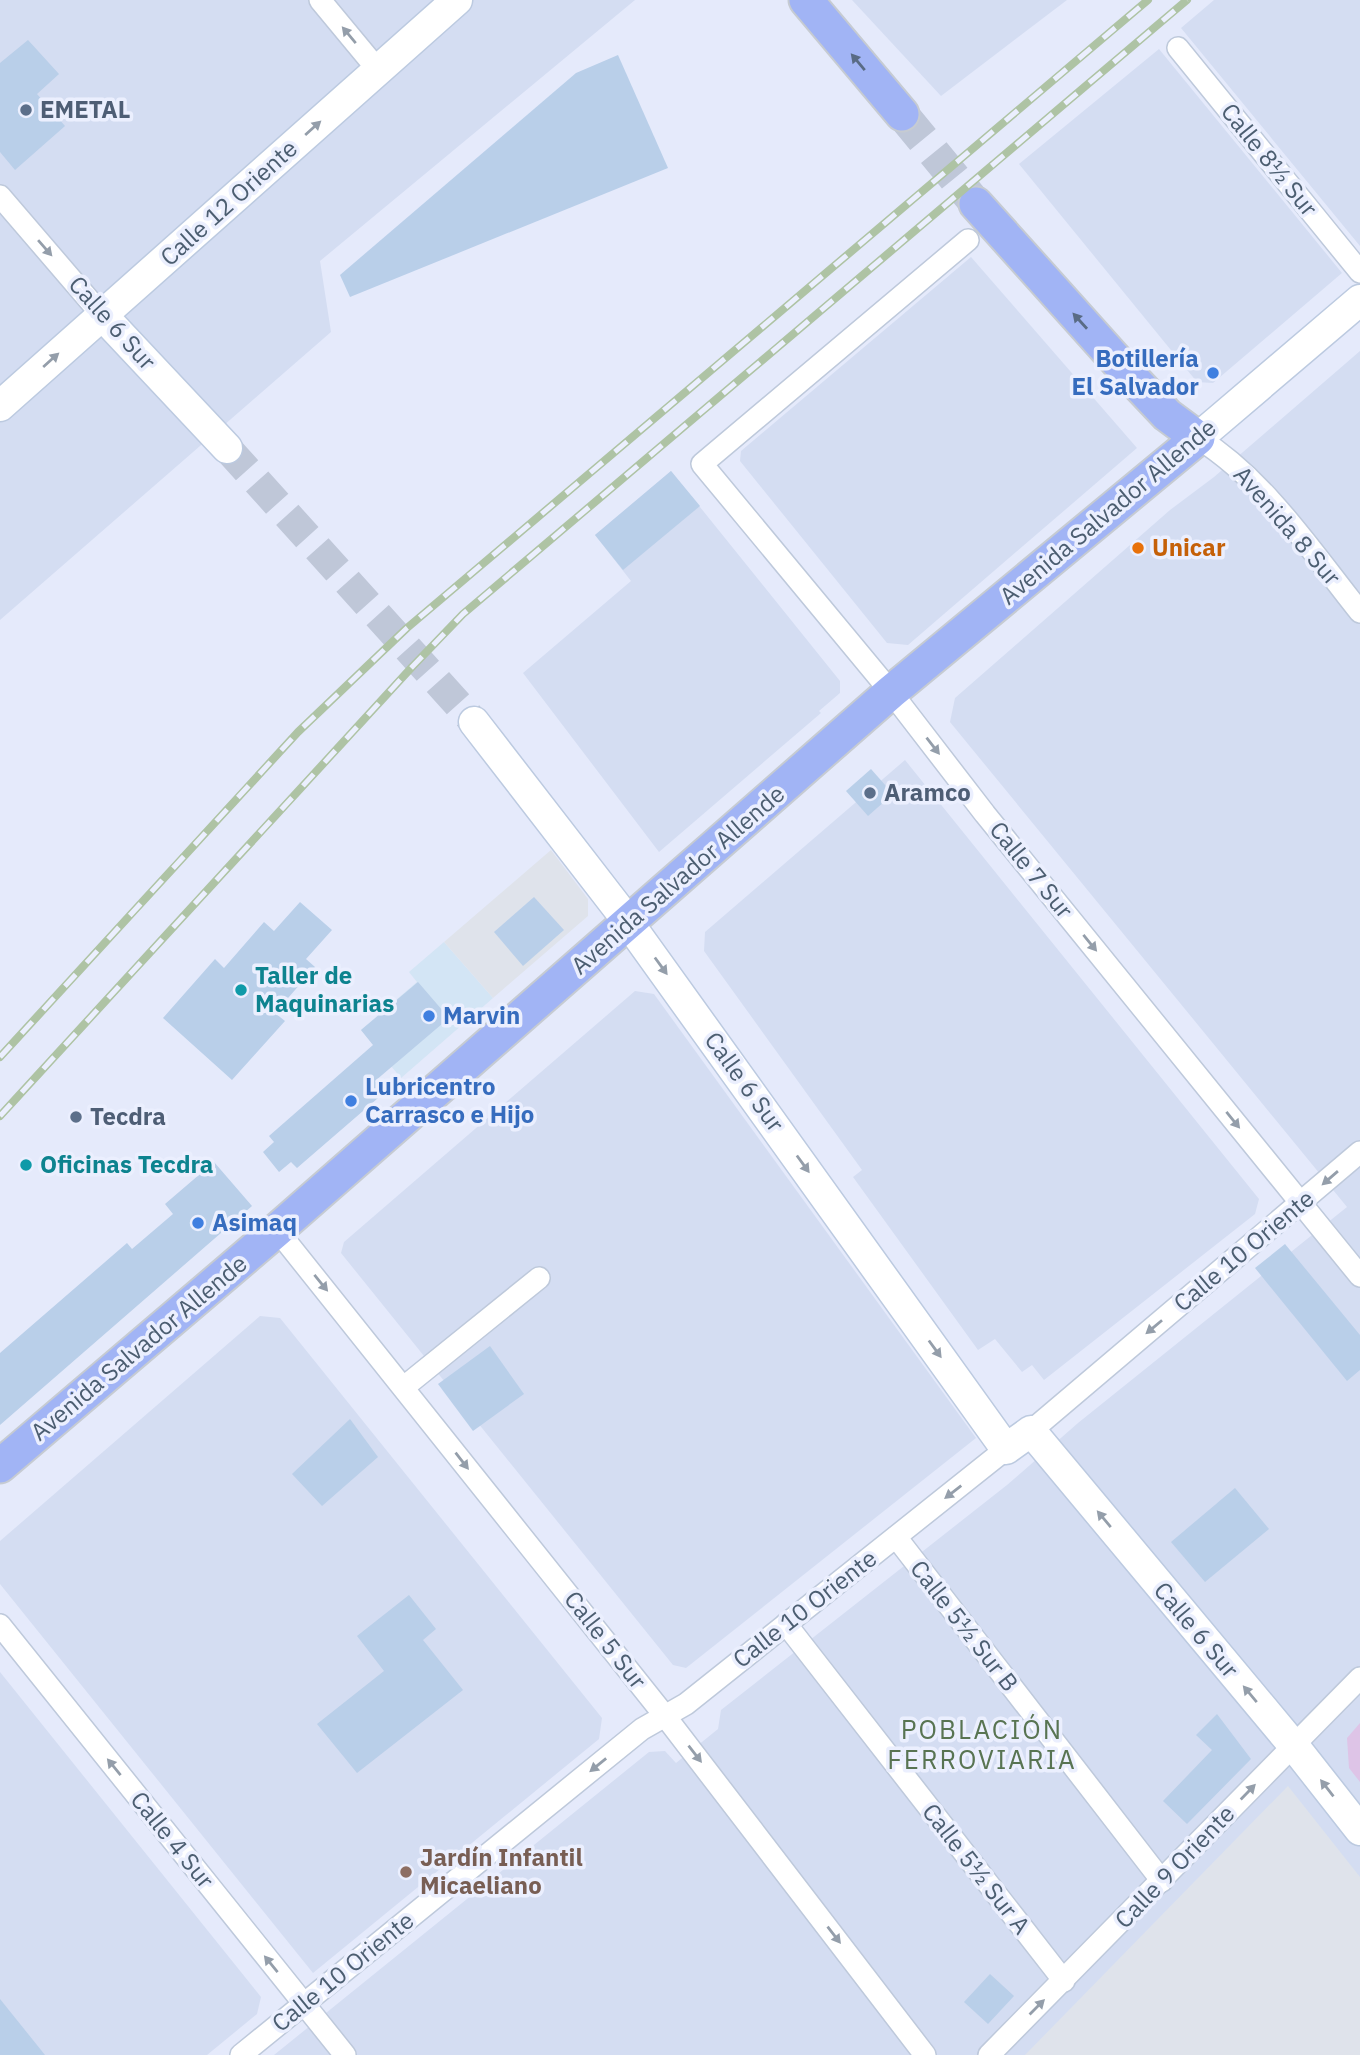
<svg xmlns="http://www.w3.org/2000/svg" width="1360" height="2055" font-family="'IBM Plex Sans',sans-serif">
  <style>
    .residential { fill: #d4ddf2 }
    .commercial { fill: #d3e5f5 }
    .industrial { fill: #dfe3eb }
    .green { fill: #dec4e7 }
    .building { fill: #b9cfe9 }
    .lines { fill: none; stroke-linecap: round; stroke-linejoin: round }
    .secondary-tunnel { stroke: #bfc7d8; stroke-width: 30; stroke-dasharray: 30 15; stroke-linecap: butt }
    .primary-tunnel { stroke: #bfc7d8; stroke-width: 33; stroke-dasharray: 33 17; stroke-linecap: butt }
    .street-casing { stroke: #bec9db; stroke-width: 24 }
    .secondary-casing { stroke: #bccae0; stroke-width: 33 }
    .primary-casing { stroke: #c6cbd2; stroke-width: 37 }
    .street { stroke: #fff; stroke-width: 21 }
    .secondary { stroke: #fff; stroke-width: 30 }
    .primary { stroke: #a1b4f5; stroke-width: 33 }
    .rail-casing { stroke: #aec3a4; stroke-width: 8 }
    .rail { stroke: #ebeffe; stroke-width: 5; stroke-dasharray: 16; stroke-linecap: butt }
    .oneway { fill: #949eaa }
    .oneway2 { fill: #596b85 }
    .service-dot { fill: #5c6f8a; stroke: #ebeffe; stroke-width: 2.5 }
    .shop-dot { fill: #3f7fe0; stroke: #ebeffe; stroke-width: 2.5 }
    .food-dot { fill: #e8710a; stroke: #ebeffe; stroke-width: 2.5 }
    .culture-dot { fill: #0f9aa8; stroke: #ebeffe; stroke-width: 2.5 }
    .education-dot { fill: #8d6e63; stroke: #ebeffe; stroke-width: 2.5 }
    .labels { text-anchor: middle; stroke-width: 7; stroke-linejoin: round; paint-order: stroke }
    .service-label { font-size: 24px; font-weight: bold; fill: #4e5e75; stroke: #ebeffe; text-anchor: start }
    .street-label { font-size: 24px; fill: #4c5e71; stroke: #ebeffe }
    .shop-label { font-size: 24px; font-weight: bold; fill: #366cbe; stroke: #ebeffe; text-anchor: start }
    .food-label { font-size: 24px; font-weight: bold; fill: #c56008; stroke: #ebeffe; text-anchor: start }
    .culture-label { font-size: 24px; font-weight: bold; fill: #0d838f; stroke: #ebeffe; text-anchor: start }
    .education-label { font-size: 24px; font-weight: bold; fill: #785e54; stroke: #ebeffe; text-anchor: start }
    .neighbourhood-label { font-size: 26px; letter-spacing: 2px; fill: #587452; stroke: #ebeffe }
  </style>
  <rect width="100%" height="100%" fill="#e5eafb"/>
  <g class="residential">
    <path d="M0 0H635L320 261 331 332 0 620Z"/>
    <path d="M852 0H1067L941 96Z"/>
    <path d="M1214 0H1360V246L1181 28Z"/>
    <path d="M1159 49 1342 273 1213 383 1197 382 1019 164Z"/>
    <path d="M971 257 1137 448 908 645 887 643 740 461 741 451Z"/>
    <path d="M1360 351V2055H274L649 1752 665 1751 676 1763 718 1729 721 1710 1007 1485 1078 1423 1347 1207 950 722 955 698 1170 510 1214 477Z"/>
    <path d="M671 471 840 681V693L819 711 821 713 659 852 523 673 631 581 595 535Z"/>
    <path d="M905 760 1259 1199 1255 1214 1044 1380 1032 1365 1022 1372 995 1339 978 1350 853 1177 862 1170 704 951 705 932Z"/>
    <path d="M635 991 654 994 976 1438 686 1668 673 1665 341 1253 344 1242Z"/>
    <path d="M260 1316 280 1318 602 1718 599 1739 313 1973 0 1584V1541Z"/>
    <path d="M0 1672 261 1997 257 2014 207 2055H0Z"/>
  </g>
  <path class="commercial" d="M444 942 493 998 401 1078 361 1030 417 982 409 972Z"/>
  <g class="industrial">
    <path d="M551 850 588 899V916L493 998 444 942Z"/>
    <path d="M1288 1786 1360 1877V2055H1025Z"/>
  </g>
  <path class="green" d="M1360 1723V1782L1349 1768 1347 1738Z"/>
  <g class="building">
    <path d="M28 40 59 74 37 94 65 126 15 170 0 152V63Z"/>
    <path d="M618 55 668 168 350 297 340 275 576 73Z"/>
    <path d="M671 471 700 506 623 570 595 535Z"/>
    <path d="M871 769 893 794 868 816 846 791Z"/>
    <path d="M534 897 564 930 523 966 494 932Z"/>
    <path d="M300 902 332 930 306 959 315 967 275 1013 285 1021 232 1080 163 1018 215 959 224 968 264 922 274 931Z"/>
    <path d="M418 982 449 1018 375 1081 385 1092 297 1168 291 1162 279 1172 263 1152 274 1142 269 1136 373 1045 361 1030Z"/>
    <path d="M214 1162 252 1206 0 1425V1353L127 1243 132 1249 173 1214 165 1204Z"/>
    <path d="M1285 1244 1360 1335V1370L1347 1381 1255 1268Z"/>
    <path d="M490 1346 524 1394 473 1431 438 1384Z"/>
    <path d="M350 1419 378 1457 322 1506 292 1474Z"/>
    <path d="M1235 1488 1269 1529 1205 1582 1171 1542Z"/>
    <path d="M409 1595 436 1629 423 1640 463 1690 357 1773 317 1724 384 1671 357 1636Z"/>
    <path d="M1217 1714 1251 1759 1187 1824 1163 1801 1212 1750 1196 1735Z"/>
    <path d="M990 1974 1014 1996 988 2024 964 2002Z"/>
    <path d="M0 1999 45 2055H0Z"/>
  </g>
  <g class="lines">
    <path class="secondary-tunnel" d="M227 448 474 722"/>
    <path class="primary-tunnel" d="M902 114 976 204"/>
    <g class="street-casing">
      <g id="street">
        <path d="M320 0 378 70"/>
        <path d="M1178 48 1360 272"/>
        <path d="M0 196 102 315"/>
        <path d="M968 240 702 464 891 692 985 814 1360 1276"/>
        <path d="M1198 438C1265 480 1311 551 1360 612"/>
        <path d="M277 1230 665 1716 925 2055"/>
        <path d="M404 1387 539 1278"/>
        <path d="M1031 1431 1360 1152"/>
        <path d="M896 1537 1162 1881"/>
        <path d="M786 1624 1064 1981"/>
        <path d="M0 1625 345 2055"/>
        <path d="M241 2055 642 1729 686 1704 1006 1449"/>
        <path d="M989 2055 1360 1678"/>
      </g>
    </g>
    <g class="secondary-casing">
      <g id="secondary">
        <path d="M102 315 227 448"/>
        <path d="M0 406 457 0"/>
        <path d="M1198 438 1360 300"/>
        <path d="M474 722 617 907 1006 1449 1031 1431 1294 1746 1360 1830"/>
      </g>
    </g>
    <g class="primary-casing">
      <g id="primary">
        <path d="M806 0 902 114"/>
        <path d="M0 1466 277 1230 891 692 1198 438 1167 415 1133 379 976 204"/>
      </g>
    </g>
    <use href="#street" class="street"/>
    <use href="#secondary" class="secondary"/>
    <use href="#primary" class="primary"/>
    <g class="rail-casing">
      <g id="rail">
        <path d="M0 1057 298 732 407 628 1148 0"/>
        <path d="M0 1116 412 667 463 614 1187 0"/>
      </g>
    </g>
    <use href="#rail" class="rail"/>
  </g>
  <defs><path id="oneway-solid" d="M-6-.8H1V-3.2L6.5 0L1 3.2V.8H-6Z" transform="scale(1.75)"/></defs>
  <g class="oneway">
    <use href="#oneway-solid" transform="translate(349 35) rotate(-130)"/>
    <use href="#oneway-solid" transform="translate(313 128) rotate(-42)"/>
    <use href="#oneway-solid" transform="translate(45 248) rotate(49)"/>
    <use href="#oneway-solid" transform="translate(51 360) rotate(-42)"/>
    <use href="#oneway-solid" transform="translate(933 746) rotate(52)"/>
    <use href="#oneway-solid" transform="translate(1090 943) rotate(51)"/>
    <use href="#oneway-solid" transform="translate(661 966) rotate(54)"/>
    <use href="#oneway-solid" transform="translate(1233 1120) rotate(51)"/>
    <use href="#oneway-solid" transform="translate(803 1164) rotate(54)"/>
    <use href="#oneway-solid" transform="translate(1330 1178) rotate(139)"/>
    <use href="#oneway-solid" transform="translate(321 1283) rotate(51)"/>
    <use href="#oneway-solid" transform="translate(1154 1327) rotate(140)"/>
    <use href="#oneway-solid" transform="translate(935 1349) rotate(54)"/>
    <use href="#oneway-solid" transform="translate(462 1461) rotate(52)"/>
    <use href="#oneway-solid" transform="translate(953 1492) rotate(142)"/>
    <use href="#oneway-solid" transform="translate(1104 1519) rotate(-130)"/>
    <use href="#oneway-solid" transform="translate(1250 1694) rotate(-130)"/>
    <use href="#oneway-solid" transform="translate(695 1754) rotate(52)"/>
    <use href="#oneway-solid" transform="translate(598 1765) rotate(141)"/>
    <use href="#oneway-solid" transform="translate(114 1767) rotate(-129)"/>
    <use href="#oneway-solid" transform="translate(1327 1788) rotate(-128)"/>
    <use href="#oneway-solid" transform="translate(1248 1792) rotate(-46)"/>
    <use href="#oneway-solid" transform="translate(834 1935) rotate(52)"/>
    <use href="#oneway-solid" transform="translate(271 1964) rotate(-129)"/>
    <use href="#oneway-solid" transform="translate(1037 2007) rotate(-45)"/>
  </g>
  <g class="oneway2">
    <use href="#oneway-solid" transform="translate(858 62) rotate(-130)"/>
    <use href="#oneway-solid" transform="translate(1080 321) rotate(-132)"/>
  </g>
  <g class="service-dot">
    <circle cx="26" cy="110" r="7"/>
    <circle cx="870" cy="793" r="7"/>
    <circle cx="76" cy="1117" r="7"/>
  </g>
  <g class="shop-dot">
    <circle cx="1213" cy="373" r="7"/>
    <circle cx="429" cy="1016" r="7"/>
    <circle cx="351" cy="1101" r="7"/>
    <circle cx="198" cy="1223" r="7"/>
  </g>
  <circle class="food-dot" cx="1138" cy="548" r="7"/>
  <g class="culture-dot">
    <circle cx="241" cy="990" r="7"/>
    <circle cx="26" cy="1165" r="7"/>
  </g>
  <circle class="education-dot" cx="406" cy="1872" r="7"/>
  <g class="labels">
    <g class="service-label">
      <text x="40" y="118">EMETAL</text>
      <text x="884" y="801">Aramco</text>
      <text x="90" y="1125">Tecdra</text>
    </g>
    <g class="street-label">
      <text transform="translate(1269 160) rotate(51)" y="8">Calle 8½ Sur</text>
      <text transform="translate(229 203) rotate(-42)" y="8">Calle 12 Oriente</text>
      <text transform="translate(112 323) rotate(48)" y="8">Calle 6 Sur</text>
      <text transform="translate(1108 512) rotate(-40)" y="8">Avenida Salvador Allende</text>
      <text transform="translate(1287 526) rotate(49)" y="8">Avenida 8 Sur</text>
      <text transform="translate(1031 870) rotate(51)" y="8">Calle 7 Sur</text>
      <text transform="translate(678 880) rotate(-41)" y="8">Avenida Salvador Allende</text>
      <text transform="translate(744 1082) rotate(54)" y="8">Calle 6 Sur</text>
      <text transform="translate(1244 1251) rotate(-40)" y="8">Calle 10 Oriente</text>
      <text transform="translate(139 1348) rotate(-40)" y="8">Avenida Salvador Allende</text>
      <text transform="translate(805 1609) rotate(-38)" y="8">Calle 10 Oriente</text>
      <text transform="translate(964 1626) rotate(52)" y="8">Calle 5½ Sur B</text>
      <text transform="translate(1196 1630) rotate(50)" y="8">Calle 6 Sur</text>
      <text transform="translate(605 1640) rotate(52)" y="8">Calle 5 Sur</text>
      <text transform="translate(172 1840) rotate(51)" y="8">Calle 4 Sur</text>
      <text transform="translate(1175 1867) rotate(-46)" y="8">Calle 9 Oriente</text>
      <text transform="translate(976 1869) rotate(52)" y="8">Calle 5½ Sur A</text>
      <text transform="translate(343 1972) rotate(-39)" y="8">Calle 10 Oriente</text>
    </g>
    <g class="shop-label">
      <text x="1199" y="367" text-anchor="end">Botillería<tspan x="1199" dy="28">El Salvador</tspan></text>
      <text x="443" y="1024">Marvin</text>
      <text x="365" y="1095">Lubricentro<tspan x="365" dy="28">Carrasco e Hijo</tspan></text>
      <text x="212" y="1231">Asimaq</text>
    </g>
    <g class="food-label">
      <text x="1152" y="556">Unicar</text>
    </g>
    <g class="culture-label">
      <text x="255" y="984">Taller de<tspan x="255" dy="28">Maquinarias</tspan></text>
      <text x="40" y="1173">Oficinas Tecdra</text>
    </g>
    <g class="education-label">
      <text x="420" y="1866">Jardín Infantil<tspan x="420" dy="28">Micaeliano</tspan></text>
    </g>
    <g class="neighbourhood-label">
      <text x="982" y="1739">POBLACIÓN<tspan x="982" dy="30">FERROVIARIA</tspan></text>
    </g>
  </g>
</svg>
